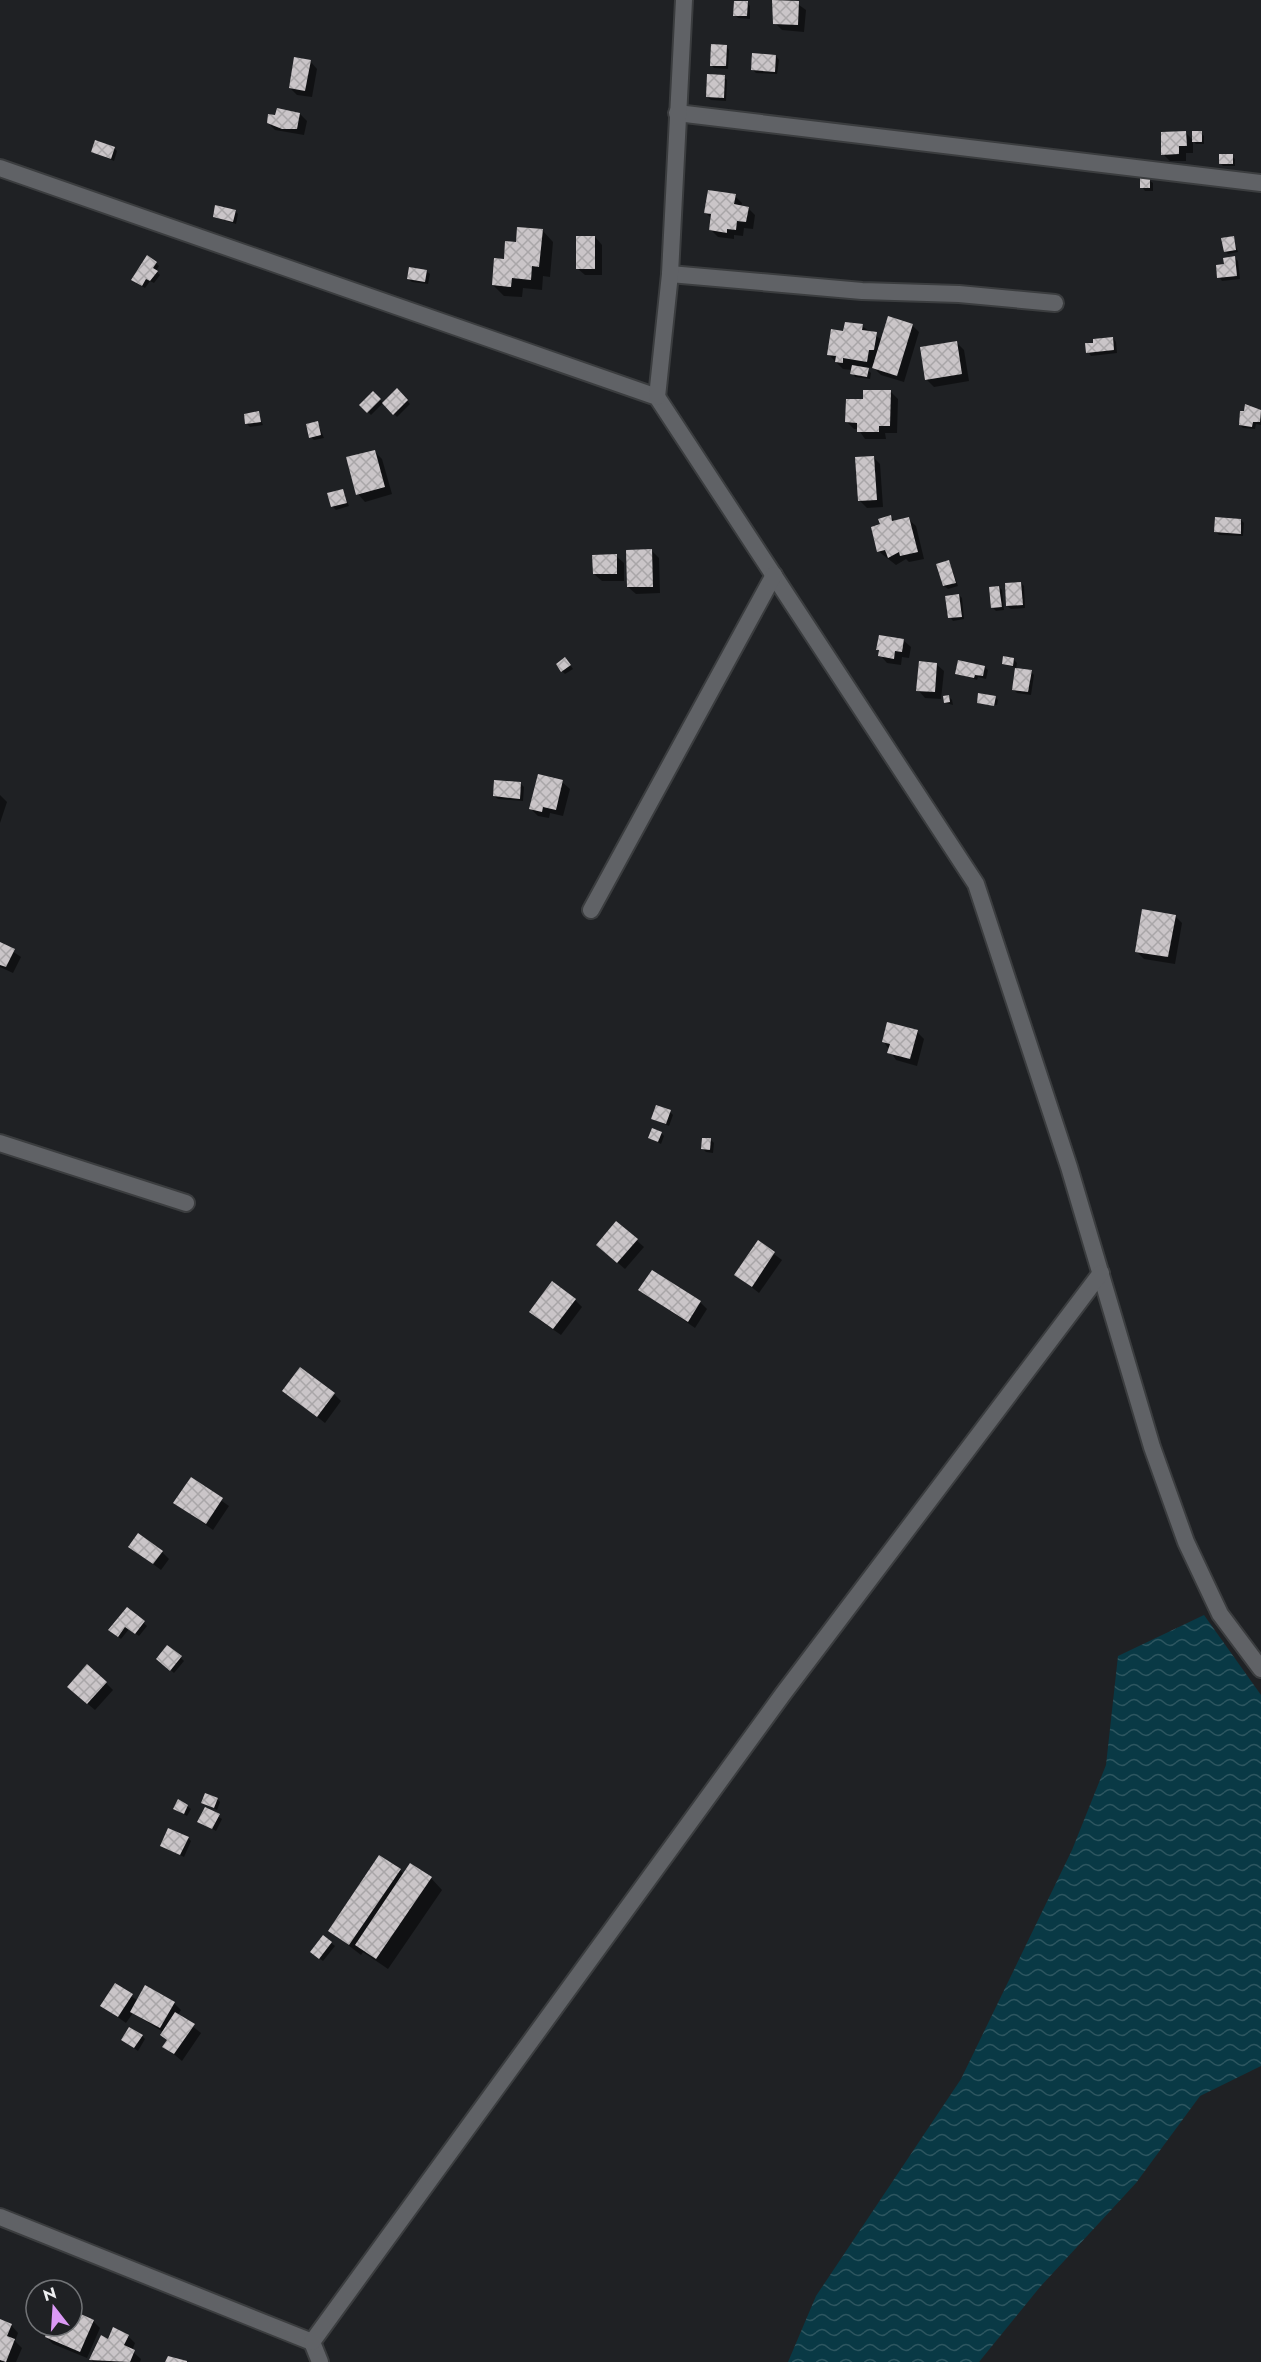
<svg xmlns="http://www.w3.org/2000/svg" width="1261" height="2362" font-family="Jost,sans-serif">
  <style>
    .water { fill: url(#water-waves) }
    .shadow { fill: #0007 }
    .building { fill: url(#building-cross-hatch) }
    .lines { fill: none; stroke-linecap: round; stroke-linejoin: round }
    .minor-casing { stroke: #3b3d3f; stroke-width: 20 }
    .minor { stroke: #606266; stroke-width: 16 }
  </style>
  <defs>
    <pattern id="water-waves" width="16" height="10" patternUnits="userSpaceOnUse" patternTransform="scale(1.5)"><rect width="16" height="10" fill="#093945"/><path d="M0 5q4-4 8 0t8 0" fill="none" stroke="#2d5660"/></pattern>
    <pattern id="building-cross-hatch" width="8" height="8" patternUnits="userSpaceOnUse" patternTransform="scale(1.5)"><rect width="8" height="8" fill="#cac5c8"/><path d="M0 0l8 8M0 8l8-8" fill="none" stroke="#a9a6a8"/></pattern>
  </defs>
  <rect width="100%" height="100%" fill="#1f2124"/>
  <path class="water" d="M1204 1615 1261 1695V2066L1200 2096 1136 2183 1040 2287 979 2362H788L816 2296 961 2079 1072 1850 1106 1765 1118 1656Z"/>
  <g class="shadow">
    <path d="M774 0H792L806 10 804 32 782 30 775 23Z"/>
    <path d="M747 3 750 6V19L738 18 735 15Z"/>
    <path d="M726 46 729 50 728 69 714 68 711 65Z"/>
    <path d="M776 56 779 60 777 74 756 73 753 70Z"/>
    <path d="M310 61 317 69 312 97 297 95 290 88Z"/>
    <path d="M724 77 727 80 726 101 711 100 707 97Z"/>
    <path d="M300 114 307 121 304 135 275 130 268 123Z"/>
    <path d="M1186 133 1193 140 1201 133 1204 136V144H1196L1193 141V153H1186V161H1170L1163 154Z"/>
    <path d="M114 148 117 151 114 161 93 152Z"/>
    <path d="M1232 156 1235 159V166H1223L1220 163Z"/>
    <path d="M1149 180 1153 183V191H1145L1142 187Z"/>
    <path d="M735 196 742 203 741 207 748 208 755 215 753 229 744 228 743 236 734 235V239L718 237 710 229 712 219 706 213Z"/>
    <path d="M235 211 238 214 236 224 214 217Z"/>
    <path d="M542 230 553 242 550 277 543 276 542 290 523 288 522 297 504 296 493 285 505 260 517 244Z"/>
    <path d="M595 237 602 245V275H585L577 268Z"/>
    <path d="M1233 237 1238 252 1228 254 1225 251Z"/>
    <path d="M1235 258 1238 261 1240 279 1222 281 1219 277 1226 265Z"/>
    <path d="M156 263 159 266 156 271 160 275 154 283 150 281 145 288 136 283Z"/>
    <path d="M426 271 430 274 428 284 412 282 408 279Z"/>
    <path d="M912 325 919 332 904 382 881 375 874 368 865 367 871 373 870 379 855 377 852 370 843 369 828 354 845 333 862 326 882 340Z"/>
    <path d="M1113 338 1116 342 1117 353 1091 356 1088 352Z"/>
    <path d="M956 342 964 350 969 381 934 387 927 380Z"/>
    <path d="M397 390 410 404 397 417 384 403Z"/>
    <path d="M891 392 898 399 897 433H885L886 439H865L858 429H854L847 422 864 401Z"/>
    <path d="M373 393 383 403 371 415 361 405Z"/>
    <path d="M1260 411 1261 425 1256 424 1255 429 1243 428 1240 425 1246 413Z"/>
    <path d="M258 413 263 425 250 427 247 424Z"/>
    <path d="M317 422 324 438 314 440 311 437Z"/>
    <path d="M374 451 382 459 392 494 365 502 358 494Z"/>
    <path d="M873 457 880 464 883 507 867 508 860 501Z"/>
    <path d="M342 490 349 506 336 510 333 507Z"/>
    <path d="M891 517 896 522 908 519 916 526 924 559 909 562 906 559 896 565 878 551 882 526Z"/>
    <path d="M1241 520 1244 523 1243 536 1219 535 1215 531Z"/>
    <path d="M652 551 659 558 660 593 636 594 628 587Z"/>
    <path d="M616 556 624 563V581H602L594 574Z"/>
    <path d="M949 562 958 586 948 589 944 586Z"/>
    <path d="M1021 583 1024 586 1025 608 1011 609 1007 606Z"/>
    <path d="M999 587 1002 590 1004 610 996 611 993 608Z"/>
    <path d="M959 595 962 598 964 619 953 621 950 617Z"/>
    <path d="M903 640 911 647 909 658 902 657 901 665 887 663 880 655 878 649Z"/>
    <path d="M1013 659 1017 663 1016 668 1004 664Z"/>
    <path d="M568 662 573 669 565 674 562 671Z"/>
    <path d="M936 664 944 671 941 699 925 698 918 690Z"/>
    <path d="M984 667 988 670 986 679 978 677 977 680 957 673Z"/>
    <path d="M1031 672 1034 675 1031 695 1017 693 1014 690Z"/>
    <path d="M979 695 995 697 998 700 997 705 980 704Z"/>
    <path d="M949 697 952 700 953 705 946 703Z"/>
    <path d="M562 782 570 789 563 816 550 813 549 818 538 816 531 809Z"/>
    <path d="M521 784 524 787 523 801 498 799 494 796Z"/>
    <path d="M0 795 7 802 0 823Z"/>
    <path d="M1175 916 1182 923 1175 964 1144 959 1136 951Z"/>
    <path d="M0 943 21 957 13 973 0 967Z"/>
    <path d="M917 1032 924 1039 917 1066 896 1060 884 1042Z"/>
    <path d="M670 1112 673 1115 669 1126 653 1119Z"/>
    <path d="M661 1133 664 1136 661 1144 650 1138Z"/>
    <path d="M711 1140 714 1143 713 1153 706 1152 703 1149Z"/>
    <path d="M617 1223 644 1247 625 1269 605 1252Z"/>
    <path d="M758 1242 782 1260 759 1293 736 1275Z"/>
    <path d="M640 1290 700 1302 707 1309 695 1328Z"/>
    <path d="M575 1300 582 1307 561 1335 538 1319Z"/>
    <path d="M284 1391 334 1394 341 1401 325 1423Z"/>
    <path d="M191 1479 229 1506 213 1530 175 1503Z"/>
    <path d="M130 1547 162 1552 169 1559 161 1570Z"/>
    <path d="M127 1609 147 1626 139 1636 129 1629 121 1639 113 1633Z"/>
    <path d="M181 1658 184 1661 174 1673 161 1662Z"/>
    <path d="M106 1683 113 1690 95 1710 76 1694Z"/>
    <path d="M217 1799 220 1802 217 1810 203 1802Z"/>
    <path d="M187 1806 191 1809 187 1816 175 1809Z"/>
    <path d="M206 1809 222 1819 216 1831 199 1821Z"/>
    <path d="M188 1838 191 1841 184 1857 162 1846Z"/>
    <path d="M400 1870 404 1875 431 1878 442 1890 388 1969 363 1952 361 1955 330 1931Z"/>
    <path d="M331 1943 335 1946 323 1961 315 1955Z"/>
    <path d="M116 1985 138 2001 174 2003 181 2010 178 2015 201 2033 182 2061 164 2046 168 2041 161 2035 163 2032 133 2013 126 2023 102 2006Z"/>
    <path d="M142 2036 145 2039 138 2051 123 2040Z"/>
    <path d="M72 2312 93 2321 100 2328 87 2358 53 2344 46 2337 51 2326H72Z"/>
    <path d="M0 2321 11 2325 18 2333 15 2341 22 2348 16 2362H0Z"/>
    <path d="M128 2336 135 2343 132 2351 141 2359 140 2362H93L91 2359 109 2341Z"/>
  </g>
  <g class="building">
    <path d="M772 0 799 1 798 25 773 24Z"/>
    <path d="M734 1H748L747 16H733Z"/>
    <path d="M711 44 727 45 726 66H710Z"/>
    <path d="M752 53 776 55 775 72 751 70Z"/>
    <path d="M294 57 311 60 305 91 289 88Z"/>
    <path d="M707 74 725 75 724 98 706 97Z"/>
    <path d="M277 108 300 113 297 129H282L267 123 268 114 275 115Z"/>
    <path d="M1186 131 1187 146H1179V154L1161 155V132Z"/>
    <rect x="1192" y="131" width="10" height="11"/>
    <path d="M95 140 115 147 111 159 91 152Z"/>
    <rect x="1219" y="154" width="14" height="10"/>
    <rect x="1140" y="178" width="10" height="10"/>
    <path d="M708 190 736 194 734 204 749 207 746 222 737 221 736 230 727 229V233L709 230 711 214 704 213Z"/>
    <path d="M215 205 236 210 233 222 213 217Z"/>
    <path d="M517 227 543 229 539 267 532 266 531 280 512 278 511 287 492 285 494 258 504 259 505 241 516 242Z"/>
    <rect x="576" y="236" width="19" height="33"/>
    <path d="M1234 236 1236 250 1224 252 1221 238Z"/>
    <path d="M147 255 157 262 153 268 158 271 150 281 146 279 142 286 131 280Z"/>
    <path d="M1235 256 1237 276 1217 278 1216 265 1224 264 1223 258Z"/>
    <path d="M409 267 427 270 425 282 407 279Z"/>
    <path d="M888 316 913 324 897 376 872 368Z"/>
    <path d="M845 322 863 324 862 330 877 332 874 350H869L867 362 843 358V363L835 362 836 356 827 355 831 329 843 331Z"/>
    <path d="M1113 337 1114 350 1086 353 1085 343H1093V339Z"/>
    <path d="M957 341 962 374 925 380 920 347Z"/>
    <path d="M852 365 869 368 867 377 850 374Z"/>
    <path d="M397 388 408 400 393 415 382 403Z"/>
    <path d="M863 390H891L890 426H879V432H857V423L845 422 846 399H863Z"/>
    <path d="M373 391 381 399 367 413 359 405Z"/>
    <path d="M1245 404 1261 410 1260 422H1253L1252 427 1239 425 1240 411H1244Z"/>
    <path d="M259 411 261 422 245 424 244 414Z"/>
    <path d="M318 421 321 435 309 438 306 424Z"/>
    <path d="M375 450 385 487 356 495 346 457Z"/>
    <path d="M874 456 877 500 858 501 855 457Z"/>
    <path d="M343 489 347 503 331 507 327 493Z"/>
    <path d="M891 515 892 521 909 517 918 552 900 556 899 552 888 558 885 550 877 552 871 527 880 524 878 519Z"/>
    <path d="M1215 517 1241 519V534L1214 532Z"/>
    <path d="M652 549 653 587H627L626 550Z"/>
    <path d="M617 554V574H593L592 555Z"/>
    <path d="M949 560 956 583 943 586 936 564Z"/>
    <path d="M1021 582 1023 605 1006 606 1005 583Z"/>
    <path d="M999 586 1002 607 991 608 989 587Z"/>
    <path d="M959 594 962 617 948 618 945 596Z"/>
    <path d="M879 635 904 639 902 652 895 651 894 659 878 656 879 650H876Z"/>
    <path d="M1003 656 1014 658 1013 666 1002 664Z"/>
    <path d="M565 657 571 665 561 672 556 664Z"/>
    <path d="M958 660 985 666 983 676 975 675 974 678 955 674Z"/>
    <path d="M919 661 937 663 935 692 916 691Z"/>
    <path d="M1015 668 1032 670 1028 692 1012 690Z"/>
    <path d="M978 693 996 696 994 706 977 703Z"/>
    <path d="M949 695 950 702 944 703 943 696Z"/>
    <path d="M538 774 563 780 556 810 543 807 542 812 529 809Z"/>
    <path d="M494 780 521 782 520 799 493 796Z"/>
    <path d="M1142 909 1176 915 1168 957 1135 952Z"/>
    <path d="M0 942 15 949 6 967 0 965Z"/>
    <path d="M887 1022 918 1030 910 1059 887 1053 890 1044 882 1042Z"/>
    <path d="M656 1105 671 1110 666 1124 651 1119Z"/>
    <path d="M652 1128 662 1132 658 1142 648 1138Z"/>
    <path d="M702 1138H711L710 1150 701 1149Z"/>
    <path d="M616 1221 638 1239 617 1263 596 1245Z"/>
    <path d="M758 1240 775 1252 752 1287 734 1275Z"/>
    <path d="M652 1270 701 1301 688 1322 638 1290Z"/>
    <path d="M552 1281 576 1299 553 1329 529 1312Z"/>
    <path d="M300 1367 335 1393 317 1417 282 1391Z"/>
    <path d="M191 1477 223 1498 206 1524 173 1503Z"/>
    <path d="M138 1533 163 1551 153 1564 128 1547Z"/>
    <path d="M127 1607 145 1621 135 1634 125 1627 118 1637 108 1630Z"/>
    <path d="M167 1645 182 1656 170 1671 156 1659Z"/>
    <path d="M87 1664 107 1682 87 1704 67 1687Z"/>
    <path d="M205 1793 218 1798 214 1808 201 1803Z"/>
    <path d="M178 1799 188 1805 184 1814 173 1809Z"/>
    <path d="M205 1807 220 1814 212 1829 197 1822Z"/>
    <path d="M168 1828 189 1837 180 1855 160 1846Z"/>
    <path d="M379 1855 401 1869 349 1945 328 1931Z"/>
    <path d="M410 1863 432 1877 376 1959 355 1945Z"/>
    <path d="M323 1935 332 1942 319 1959 310 1952Z"/>
    <path d="M115 1983 133 1994 118 2017 100 2006Z"/>
    <path d="M145 1985 175 2002 160 2028 130 2012Z"/>
    <path d="M175 2012 195 2024 174 2054 162 2047 167 2040 160 2035Z"/>
    <path d="M129 2027 143 2035 134 2048 121 2040Z"/>
    <path d="M72 2310 94 2320 80 2352 45 2337 49 2326H72Z"/>
    <path d="M0 2319 12 2324 7 2336 15 2339 6 2362 0 2360Z"/>
    <path d="M113 2327 129 2335 124 2345 135 2350 130 2362 89 2360 101 2335 108 2339Z"/>
    <path d="M168 2356 187 2361V2362H165Z"/>
  </g>
  <g class="lines">
    <g class="minor-casing">
      <g id="minor">
        <path d="M677 113 1261 183"/>
        <path d="M0 168 657 397 976 884 1069 1167 1152 1447 1186 1542 1220 1614 1261 1669"/>
        <path d="M670 274 862 291 959 294 1055 303"/>
        <path d="M657 397 670 274 684 0"/>
        <path d="M591 910 774 575"/>
        <path d="M0 1143 186 1203"/>
        <path d="M0 2217 312 2342 320 2362"/>
        <path d="M312 2342 783 1694 1101 1273"/>
      </g>
    </g>
    <use href="#minor" class="minor"/>
  </g>
  <g transform="translate(54 2308) rotate(343)"><circle r="28" fill="#1f2124" stroke="#717376" stroke-width="1.5"/>
  <path d="M0-4.5L10 22L0 15L-10 22Z" fill="#db99f5"/>
  <text y="-9" font-size="16" font-weight="bold" text-anchor="middle" fill="#edeef0">N</text>
  </g>
</svg>
